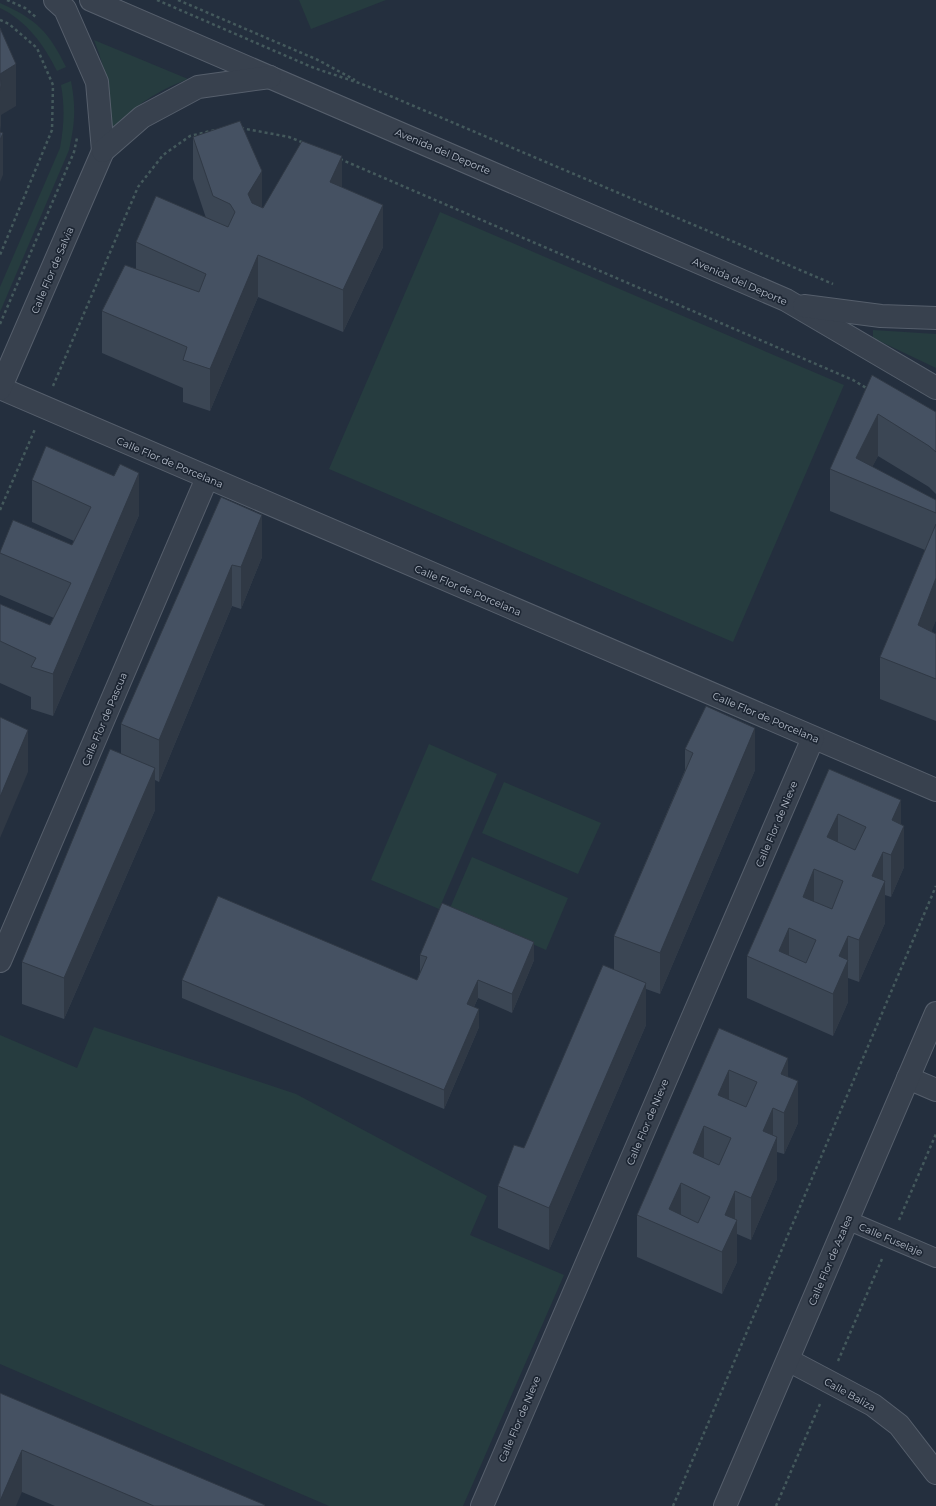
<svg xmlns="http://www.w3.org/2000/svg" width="936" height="1506" font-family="Montserrat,sans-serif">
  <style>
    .green { fill: #263c3f }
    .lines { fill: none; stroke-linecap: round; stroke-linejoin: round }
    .pedestrian-casing { stroke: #565f6c; stroke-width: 20 }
    .minor-casing { stroke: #565f6c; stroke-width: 24 }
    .tertiary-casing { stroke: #565f6c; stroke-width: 24 }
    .path { stroke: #44595c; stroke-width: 2.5; stroke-dasharray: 3 3; stroke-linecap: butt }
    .pedestrian { stroke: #38414e; stroke-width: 18 }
    .minor { stroke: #38414e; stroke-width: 22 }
    .tertiary { stroke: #38414e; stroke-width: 22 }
    .wall { fill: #3b4654 }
    .shaded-wall { fill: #303945 }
    .building { fill: #455162; stroke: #303945; fill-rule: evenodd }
    .labels { text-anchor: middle; stroke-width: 3.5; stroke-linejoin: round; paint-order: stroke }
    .street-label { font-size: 10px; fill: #b4bcc9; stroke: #1d2633 }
  </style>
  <rect width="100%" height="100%" fill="#242f3e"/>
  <g class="green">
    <path d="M299 0H386L311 29Z"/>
    <path d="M0 3C36 19 49 32 66 67L57 71C44 45 27 21 0 8Z"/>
    <path d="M94 40 188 79C155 92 138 104 112 128 110 92 107 74 94 40Z"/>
    <path d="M71 81C76 107 75 124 69 150L0 312V287L60 148C64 126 65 107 61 85Z"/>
    <path d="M440 212 844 385 733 642 329 469Z"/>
    <path d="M873 330 936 334V368L873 338Z"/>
    <path d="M429 744 497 774 439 909 371 880Z"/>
    <path d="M504 782 601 823 578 874 482 833Z"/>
    <path d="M472 857 568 898 546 950 450 908Z"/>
    <path d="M94 1027 296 1094 487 1196 470 1235 564 1275 463 1506H329L0 1364V1035L77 1068Z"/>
  </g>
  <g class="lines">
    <g class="pedestrian-casing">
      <path id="pedestrian" d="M847 1220 936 1258"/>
    </g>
    <g class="minor-casing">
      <g id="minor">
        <path d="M0 388 936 790"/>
        <path d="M0 389 103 151"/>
        <path d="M0 961 207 478"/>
        <path d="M908 1078 936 1090"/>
        <path d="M788 1360 873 1405 899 1425 936 1473"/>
        <path d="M482 1506 813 738"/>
        <path d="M725 1506 936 1013"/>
      </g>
    </g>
    <g class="tertiary-casing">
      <g id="tertiary">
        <path d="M55 0 65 9 97 82 103 151"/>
        <path d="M91 0 786 300 936 388"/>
        <path d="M103 151 142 117 198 87 270 77"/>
        <path d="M804 306 881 316 936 318"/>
      </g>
    </g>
    <g class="path">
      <path d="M7 0 25 8 37 18"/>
      <path d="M157 0 314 68 362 84 833 284"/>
      <path d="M178 0 318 60 355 80"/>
      <path d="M0 20 9 24 37 48 53 85 52 130 0 255"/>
      <path d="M241 128 289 137 304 143"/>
      <path d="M340 159 853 380 868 389"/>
      <path d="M0 324 74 152 77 138"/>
      <path d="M53 386 138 187 163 155 190 136 215 130"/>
      <path d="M0 510 35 429"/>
      <path d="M899 1220 936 1134"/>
      <path d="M838 1361 882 1259"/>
      <path d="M673 1506 936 886"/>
      <path d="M776 1506 820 1404"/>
    </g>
    <use href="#pedestrian" class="pedestrian"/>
    <use href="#minor" class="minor"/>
    <use href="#tertiary" class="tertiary"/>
  </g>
  <g class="wall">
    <path d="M193 137 263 208 342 187 383 247 343 332 258 297 210 411 183 402V388L102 353V311L136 269V242L206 218 193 179Z"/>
    <path d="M872 375 936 412V494L929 487 878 456 872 467 936 500V620L931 631 936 634V721L880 699V657L925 550 830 511V469Z"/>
    <path d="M32 480 139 515 53 716 31 709V697L0 683V604L50 625 54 618 0 595V552L72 545 74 541 32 522Z"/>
    <path d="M221 497 262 557 241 609 232 606 159 782 155 780V810L64 1019 22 1004V962L121 754V724Z"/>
    <path d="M685 749 755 770 660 994 646 989V1025L549 1250 498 1228V1186L524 1148 614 970V936L685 770Z"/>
    <path d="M829 769 901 824 904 867 891 897 885 895V923L859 982 848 978V1002L833 1036 747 998V956Z"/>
    <path d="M420 955 534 960 512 1013 478 998 474 1007 479 1027 444 1109 182 998V980H417L420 972Z"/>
    <path d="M719 1028 788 1077 798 1123 784 1154 777 1152V1179L751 1240 737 1234V1262L722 1294 637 1257V1215Z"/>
    <path d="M0 1393 265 1506H55L22 1492Z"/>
  </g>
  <g class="shaded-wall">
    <path d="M16 64V106L1 115V126L0 133V74Z"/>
    <path d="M3 133V175L0 182V140Z"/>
    <path d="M342 156V197L330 182Z"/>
    <path d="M262 171V213L248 235V194Z"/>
    <path d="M383 205V247L343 332V290Z"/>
    <path d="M258 255V297L210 411V369Z"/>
    <path d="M878 414V456L864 483 856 458Z"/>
    <path d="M139 473V515L53 716V674Z"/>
    <path d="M262 515V557L241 609V567Z"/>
    <path d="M232 565V606L159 782V740Z"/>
    <path d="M936 578V620L918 667V625Z"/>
    <path d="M755 728V770L660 994V953Z"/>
    <path d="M28 730V772L0 838V797Z"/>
    <path d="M155 768V810L64 1019V978Z"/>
    <path d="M901 800V833L904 826V867L891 897V855L892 820Z"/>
    <path d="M838 814V856L827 837Z"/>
    <path d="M883 852V886L885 881V923L859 982V940L872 876Z"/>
    <path d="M814 869V911L803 897Z"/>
    <path d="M789 928V970L779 951Z"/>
    <path d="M848 936V1002L833 1036V994L839 956Z"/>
    <path d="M534 942V960L512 1013V994Z"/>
    <path d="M478 980V998L467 1022V1004Z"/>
    <path d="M646 983V1025L549 1250V1208Z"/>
    <path d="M479 1009V1027L444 1109V1090Z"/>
    <path d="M788 1058V1100L781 1074Z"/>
    <path d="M729 1070V1112L718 1095Z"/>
    <path d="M798 1081V1123L784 1154V1113Z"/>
    <path d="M773 1108V1147L777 1137V1179L751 1240V1198L763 1131Z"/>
    <path d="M704 1126V1168L693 1153Z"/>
    <path d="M681 1183V1225L669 1209Z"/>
    <path d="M735 1191V1223L737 1220V1262L722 1294V1252L725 1215Z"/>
    <path d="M22 1450V1492L16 1506H0V1501Z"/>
  </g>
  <g class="building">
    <path d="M0 28 16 64 0 74 1 85 0 91Z"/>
    <path d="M240 121 262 171 248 194 252 203 263 208 302 141 342 156 330 182 383 205 343 290 258 255 210 369 183 360 187 347 102 311 125 265 199 292 206 274 136 242 156 196 228 227 235 212 230 204 213 196 193 137Z"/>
    <path d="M0 132 3 133 0 140Z"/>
    <path d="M872 375 936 412V452L929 446 878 414 856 458 936 500V513L830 469Z"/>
    <path d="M46 446 114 476 120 464 139 473 53 674 31 667 36 658 0 641V604L50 625 71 583 0 553V552L13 520 72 545 91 507 32 480Z"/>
    <path d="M221 497 262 515 241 567 232 565 159 740 121 724Z"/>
    <path d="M936 524V578L918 625 936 634V679L880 657Z"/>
    <path d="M706 706 755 728 660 953 614 936 693 753 685 749Z"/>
    <path d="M0 717 28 730 0 797Z"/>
    <path d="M110 749 155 768 64 978 22 962Z"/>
    <path d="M829 769 901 800 892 820 904 826 891 855 883 852 872 876 885 881 859 940 848 936 839 956 848 960 833 994 747 956ZM838 814 866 827 855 850 827 837ZM814 869 843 881 832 909 803 897ZM789 928 816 940 806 963 779 951Z"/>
    <path d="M218 896 417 980 427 957 420 955 442 903 534 942 512 994 478 980 467 1004 479 1009 444 1090 182 980Z"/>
    <path d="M603 965 646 983 549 1208 498 1186 514 1145 524 1148Z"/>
    <path d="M719 1028 788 1058 781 1074 798 1081 784 1113 773 1108 763 1131 777 1137 751 1198 735 1191 725 1215 737 1220 722 1252 637 1215ZM729 1070 757 1082 746 1107 718 1095ZM704 1126 731 1138 719 1165 693 1153ZM681 1183 710 1197 698 1223 669 1209Z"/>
    <path d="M0 1393 265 1505 264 1506H154L22 1450 0 1501Z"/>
  </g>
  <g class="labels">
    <g class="street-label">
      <text transform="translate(443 151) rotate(23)" y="4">Avenida del Deporte</text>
      <text transform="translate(52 270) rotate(-67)" y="4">Calle Flor de Salvia</text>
      <text transform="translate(740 281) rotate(24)" y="4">Avenida del Deporte</text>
      <text transform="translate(170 462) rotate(23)" y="4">Calle Flor de Porcelana</text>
      <text transform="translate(468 590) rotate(23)" y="4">Calle Flor de Porcelana</text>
      <text transform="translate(766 717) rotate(23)" y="4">Calle Flor de Porcelana</text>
      <text transform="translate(104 719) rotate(-67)" y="4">Calle Flor de Pascua</text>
      <text transform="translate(776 824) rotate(-67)" y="4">Calle Flor de Nieve</text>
      <text transform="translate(647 1122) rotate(-67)" y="4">Calle Flor de Nieve</text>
      <text transform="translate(891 1239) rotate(23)" y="4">Calle Fuselaje</text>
      <text transform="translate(830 1260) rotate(-67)" y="4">Calle Flor de Azalea</text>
      <text transform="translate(850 1394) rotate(29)" y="4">Calle Baliza</text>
      <text transform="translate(519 1419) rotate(-67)" y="4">Calle Flor de Nieve</text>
    </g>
  </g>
</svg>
